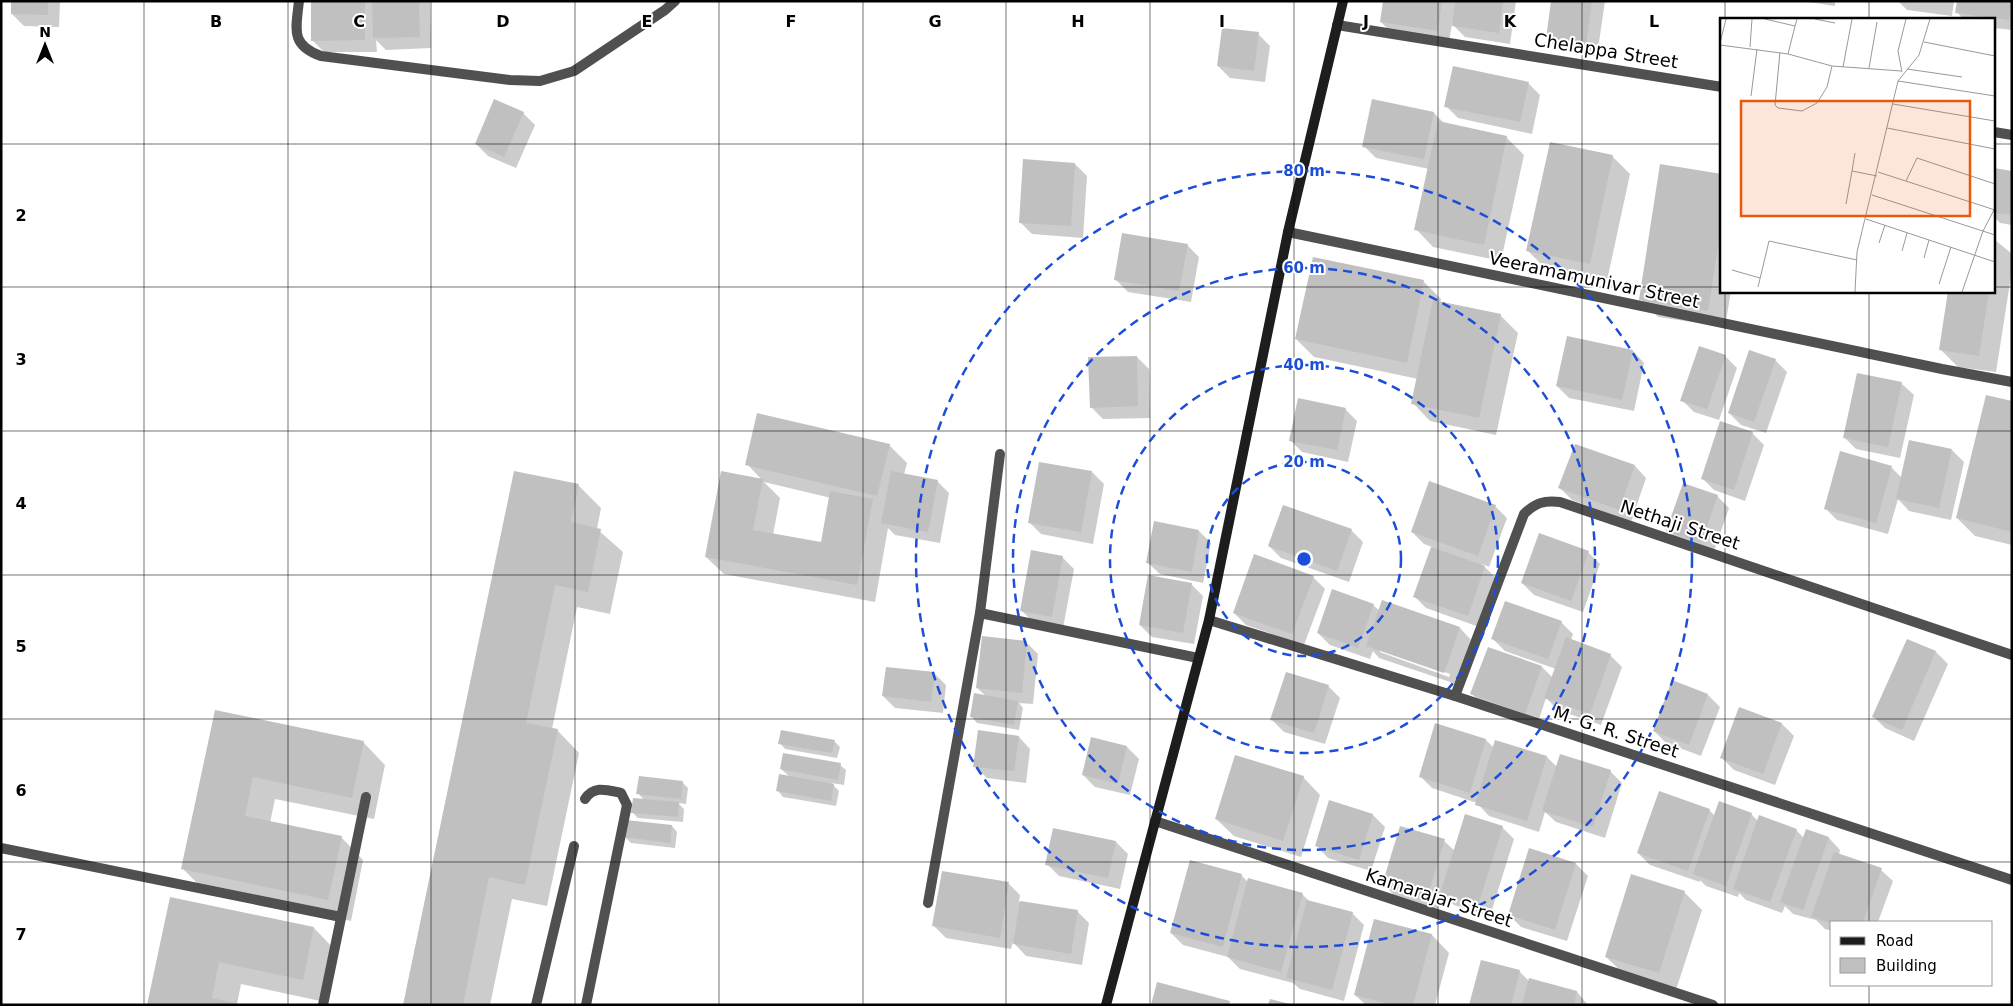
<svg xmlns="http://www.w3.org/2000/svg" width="2013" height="1006" font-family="'DejaVu Sans',sans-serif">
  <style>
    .shadow { fill: #0003; fill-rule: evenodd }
    .building { fill: #c0c0c0 }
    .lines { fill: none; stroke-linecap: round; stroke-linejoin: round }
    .lane { stroke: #505050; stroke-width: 10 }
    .street { stroke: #505050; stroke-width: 10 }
    .secondary { stroke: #1d1d1d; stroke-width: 10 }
    .grid { fill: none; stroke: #000; stroke-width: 1; stroke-opacity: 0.55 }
    .ring { fill: none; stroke: #1d4ed8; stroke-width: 2.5; stroke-dasharray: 9 6 }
    .labels { text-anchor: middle; stroke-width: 4; stroke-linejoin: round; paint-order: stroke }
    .street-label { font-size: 18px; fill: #000; stroke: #fff }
    .inset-road { fill: none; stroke: #999; stroke-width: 1 }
    .view { fill: #e8590c; fill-opacity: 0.15; stroke: #e8590c; stroke-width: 2.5 }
    .inset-edge { fill: none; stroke: #000; stroke-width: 2.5 }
    .grid-label { font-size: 16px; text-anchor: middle; font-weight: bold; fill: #000; stroke: #fff; stroke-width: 4; stroke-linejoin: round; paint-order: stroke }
    .centre { fill: #1d4ed8; stroke: #fff; stroke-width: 2.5 }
    .ring-label { font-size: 15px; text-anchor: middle; font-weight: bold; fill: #1d4ed8; stroke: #fff; stroke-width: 4; stroke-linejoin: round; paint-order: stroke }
  </style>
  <rect width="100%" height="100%" fill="#fff"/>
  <g class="shadow">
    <path d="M12 1H60L59 27 24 26 12 14Z"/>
    <path d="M312 1H430L431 48 386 50 376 40 377 52H324L312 40Z"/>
    <path d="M1384 1H1516L1510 44 1465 37 1452 24 1449 42 1393 34 1381 22Z"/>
    <path d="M1553 1H1605L1597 56 1559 50 1547 38Z"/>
    <path d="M1802 1H1835V6Z"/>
    <path d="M1898 1H1954L1952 16 1907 10Z"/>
    <path d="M2012 1V30L1994 28V19H1963L1957 12Z"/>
    <path d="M1258 34 1270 46 1265 82 1230 78 1218 66Z"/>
    <path d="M1528 83 1540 95 1532 134 1458 118 1446 106Z"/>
    <path d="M523 113 535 125 516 168 488 156 476 144Z"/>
    <path d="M1434 113 1445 124 1506 137 1524 155 1501 261 1433 247 1416 229 1429 169 1376 158 1364 146Z"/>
    <path d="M1612 156 1630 174 1607 281 1545 268 1528 251Z"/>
    <path d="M1075 164 1087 176 1083 238 1032 234 1020 222Z"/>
    <path d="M1994 170 2012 172V225L2000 223 1994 217Z"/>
    <path d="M1722 175V291H1731L1725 327 1658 317 1641 299Z"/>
    <path d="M1994 239 2012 254V270L1996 372 1958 367 1940 349 1949 291H1994Z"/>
    <path d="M1187 245 1199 257 1191 302 1128 292 1116 280Z"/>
    <path d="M1423 281 1441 299 1440 303 1500 315 1518 333 1496 435 1430 421 1413 403 1418 379 1314 357 1296 339Z"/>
    <path d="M1633 351 1644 363 1634 411 1569 398 1557 386Z"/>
    <path d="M1725 356 1737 368 1719 420 1694 412 1682 400Z"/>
    <path d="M1137 357 1149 369 1150 418 1103 419 1091 407Z"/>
    <path d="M1775 360 1787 372 1766 433 1741 425 1729 413Z"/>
    <path d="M1902 384 1914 395 1900 458 1856 449 1844 437Z"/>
    <path d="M2012 403V545L1975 536 1957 518Z"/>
    <path d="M1345 409 1357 421 1348 462 1302 452 1290 440Z"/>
    <path d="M1752 433 1764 445 1745 501 1714 490 1702 478Z"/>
    <path d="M889 445 907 463 904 475 937 481 949 493 940 543 895 535 888 528 875 602 724 574 706 557 762 480 747 464ZM764 482 831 498 822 544 773 535 780 498Z"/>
    <path d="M1576 446 1635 466 1646 478 1631 522 1572 500 1560 488Z"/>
    <path d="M1952 450 1964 462 1951 520 1909 511 1898 499 1888 534 1837 520 1825 508 1891 467 1902 478Z"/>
    <path d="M1092 472 1104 484 1093 544 1041 534 1029 522Z"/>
    <path d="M578 485 601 508 597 529 623 552 610 614 577 607 552 729 557 730 579 753 547 906 512 899 490 1005H404Z"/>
    <path d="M1717 496 1729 508 1713 554 1680 543 1668 531Z"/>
    <path d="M1495 506 1507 518 1489 567 1482 564 1497 579 1479 627 1426 608 1414 596 1432 547 1424 544 1412 532Z"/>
    <path d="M1351 530 1363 542 1349 582 1281 558 1269 546Z"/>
    <path d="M1199 531 1211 543 1203 583 1160 574 1148 563Z"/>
    <path d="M1588 552 1600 564 1583 612 1534 595 1522 583Z"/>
    <path d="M1062 557 1074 569 1063 628 1033 622 1021 610Z"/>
    <path d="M1313 577 1325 589 1304 645 1246 625 1234 613Z"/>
    <path d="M1191 584 1203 596 1194 644 1152 637 1140 625Z"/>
    <path d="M1373 605 1380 611 1460 628 1471 640 1456 684 1379 658 1373 651 1370 659 1330 645 1318 633ZM1380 650 1450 674 1449 677 1380 652Z"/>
    <path d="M1561 622 1573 634 1571 640 1610 655 1622 667 1601 725 1558 710 1546 698 1537 725 1484 706 1472 694 1542 667 1553 678 1556 669 1505 651 1493 639Z"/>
    <path d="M1907 640 1936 652 1948 664 1914 741 1885 728 1873 716Z"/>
    <path d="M1026 642 1038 654 1033 704 1019 703 1023 708 1019 730 977 723 972 717 986 696 977 688Z"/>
    <path d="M934 673 946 685 943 713 895 708 883 696Z"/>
    <path d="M1672 682 1708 695 1720 707 1701 756 1666 743 1654 731Z"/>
    <path d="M1328 686 1340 698 1325 744 1284 732 1272 720Z"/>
    <path d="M1740 709 1782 724 1794 736 1775 785 1734 770 1722 758Z"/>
    <path d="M216 712 363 742 385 765 374 819 275 799 270 823 341 837 363 860 351 921 205 891 183 869Z"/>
    <path d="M1436 724 1486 740 1494 748 1496 741 1547 757 1557 767 1610 771 1622 783 1605 838 1556 822 1545 812 1539 832 1489 816 1477 803 1432 788 1420 776Z"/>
    <path d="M1019 737 1030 749 1026 783 987 778 975 766Z"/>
    <path d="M1092 739 1127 747 1139 759 1130 795 1095 787 1083 775Z"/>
    <path d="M834 741 840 747 837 758 785 749 780 743Z"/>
    <path d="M840 765 846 770 844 785 831 783 839 791 836 806 783 797 778 791 790 777 781 769Z"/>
    <path d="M1303 777 1320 795 1301 857 1234 836 1216 819Z"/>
    <path d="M682 782 688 788 686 804 678 803 684 809 683 822 638 818 632 812 644 800 638 793Z"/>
    <path d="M1330 802 1373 815 1385 827 1371 871 1328 858 1317 846Z"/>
    <path d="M1709 810 1715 816 1751 814 1758 821 1796 830 1804 838 1806 830 1829 838 1840 850 1839 855 1881 870 1893 881 1878 922H1832V931L1825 929 1816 920 1793 914 1785 906 1782 913 1746 900 1739 893 1738 897 1706 886 1700 880V882L1650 865 1638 853Z"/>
    <path d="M672 826 677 832 675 848 631 843 625 837Z"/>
    <path d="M1502 827 1514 839 1490 916 1454 905 1443 895 1438 909 1395 896 1383 884 1444 841 1455 851Z"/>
    <path d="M1116 842 1128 854 1120 889 1059 876 1047 864Z"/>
    <path d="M1529 850 1576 864 1588 876 1567 941 1521 927 1509 915Z"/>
    <path d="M1241 875 1248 882 1302 894 1310 902 1352 913 1364 925 1344 1001 1300 989 1293 983 1240 969 1228 957 1183 945 1171 933Z"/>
    <path d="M1009 884 1020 895 1019 902 1077 911 1089 923 1082 965 1026 956 1013 942 1011 949 946 938 934 926Z"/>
    <path d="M1684 892 1702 910 1676 990 1624 974 1606 957Z"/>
    <path d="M171 898 314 928 336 951 325 1002 241 984 237 1004 148 1005Z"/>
    <path d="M1375 920 1432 935 1449 953 1435 1005H1366L1355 995Z"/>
    <path d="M1519 971 1529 981 1577 992 1588 1005H1470Z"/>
  </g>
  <g class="building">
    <path d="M11 1H48V15L11 14Z"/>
    <path d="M311 1H365V40L311 41Z"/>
    <path d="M372 1H419L420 37 373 38Z"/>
    <path d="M1383 1H1442L1438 31 1380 22Z"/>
    <path d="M1455 1H1503L1499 33 1452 26Z"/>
    <path d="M1551 1H1592L1586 45 1546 39Z"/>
    <path d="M1957 1H2012L2009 20 1955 13Z"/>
    <path d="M1222 28 1259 32 1254 71 1217 66Z"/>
    <path d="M1453 66 1529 82 1520 122 1444 107Z"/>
    <path d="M494 99 524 112 504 157 475 144Z"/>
    <path d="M1372 99 1434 112 1424 159 1362 147Z"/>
    <path d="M1438 121 1507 136 1484 245 1414 230Z"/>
    <path d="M1550 142 1613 155 1590 264 1526 251Z"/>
    <path d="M1023 159 1075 163 1071 226 1019 223Z"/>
    <path d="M1660 164 1722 174V221L1708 311 1639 300Z"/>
    <path d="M1994 168 2012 171V215L1994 213Z"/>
    <path d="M1122 233 1188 244 1179 291 1114 280Z"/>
    <path d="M1313 257 1424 280 1407 363 1295 339Z"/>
    <path d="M1948 291H1989L1979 356 1939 350Z"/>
    <path d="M1433 300 1501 314 1479 418 1411 404Z"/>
    <path d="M1567 336 1633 350 1622 400 1556 386Z"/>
    <path d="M1699 346 1726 355 1707 409 1680 401Z"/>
    <path d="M1749 350 1776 359 1754 422 1728 413Z"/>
    <path d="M1137 356 1138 406 1090 408 1088 357Z"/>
    <path d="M1857 373 1902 382 1888 447 1843 438Z"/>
    <path d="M1986 395 2012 401V532L1956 518Z"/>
    <path d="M1298 398 1346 408 1337 450 1289 441Z"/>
    <path d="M757 413 890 444 877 496 745 465Z"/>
    <path d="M1720 421 1753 432 1734 490 1701 479Z"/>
    <path d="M1909 440 1952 449 1939 508 1896 499Z"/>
    <path d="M1575 444 1635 465 1619 510 1558 488Z"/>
    <path d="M1840 451 1892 466 1876 523 1824 509Z"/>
    <path d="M1039 462 1092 471 1081 532 1028 523Z"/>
    <path d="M514 471 579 484 571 522 601 529 588 592 555 585 526 723 558 729 525 885 489 877 463 1005H403Z"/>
    <path d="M721 471 763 479 753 530 821 542 830 491 873 499 857 585 705 557Z"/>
    <path d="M891 471 938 480 928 532 881 523Z"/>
    <path d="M1429 481 1496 505 1478 556 1411 532Z"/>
    <path d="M1683 483 1718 495 1701 543 1666 531Z"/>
    <path d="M1283 505 1352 529 1337 571 1268 546Z"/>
    <path d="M1154 521 1199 530 1192 572 1146 563Z"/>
    <path d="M1539 533 1589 551 1571 601 1521 583Z"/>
    <path d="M1431 547 1485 566 1468 616 1413 597Z"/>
    <path d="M1031 550 1063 556 1052 617 1020 611Z"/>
    <path d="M1254 554 1314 576 1292 634 1233 613Z"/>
    <path d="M1148 575 1192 583 1183 633 1139 625Z"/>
    <path d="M1332 589 1374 604 1358 648 1317 633Z"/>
    <path d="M1382 600 1460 627 1444 673 1366 646Z"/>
    <path d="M1505 601 1562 621 1548 659 1491 639Z"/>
    <path d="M982 636 1027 641 1022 693 976 688Z"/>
    <path d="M1566 637 1611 654 1590 714 1544 698Z"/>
    <path d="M1907 639 1936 651 1902 730 1872 717Z"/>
    <path d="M1488 647 1542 666 1525 714 1470 694Z"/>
    <path d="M886 667 935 672 931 702 882 696Z"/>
    <path d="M1286 672 1329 685 1314 733 1270 720Z"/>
    <path d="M1672 680 1708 694 1689 745 1653 731Z"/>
    <path d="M974 693 1018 701 1014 725 970 717Z"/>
    <path d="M1739 707 1782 723 1763 774 1720 758Z"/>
    <path d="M215 710 364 741 352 798 253 777 245 816 342 836 328 900 181 869Z"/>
    <path d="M1435 723 1486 739 1470 793 1419 777Z"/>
    <path d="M781 730 835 740 832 753 778 744Z"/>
    <path d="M978 730 1019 736 1014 771 973 767Z"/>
    <path d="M1091 737 1127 746 1118 784 1082 775Z"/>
    <path d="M1495 740 1547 756 1527 821 1475 805Z"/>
    <path d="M783 753 841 763 838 780 780 769Z"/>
    <path d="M1560 754 1611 770 1593 827 1542 811Z"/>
    <path d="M1235 755 1304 776 1283 841 1215 819Z"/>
    <path d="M779 774 834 784 831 801 776 791Z"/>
    <path d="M639 776 683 781 681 799 636 794Z"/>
    <path d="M1659 791 1710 809 1688 871 1637 853Z"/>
    <path d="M633 798 679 802 678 817 631 813Z"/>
    <path d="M1329 800 1373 814 1359 860 1315 846Z"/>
    <path d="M1719 801 1752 813 1726 886 1693 874Z"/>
    <path d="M1465 814 1503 826 1478 905 1440 894Z"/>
    <path d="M1759 815 1797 829 1770 902 1733 889Z"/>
    <path d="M626 820 672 825 670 843 624 837Z"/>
    <path d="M1400 826 1445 839 1427 898 1382 885Z"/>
    <path d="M1053 828 1116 841 1108 878 1045 865Z"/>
    <path d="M1806 829 1829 837 1803 910 1780 902Z"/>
    <path d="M1529 848 1576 863 1555 930 1508 915Z"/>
    <path d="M1834 852 1882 868 1863 922H1832V924L1811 917Z"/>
    <path d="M1190 860 1242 874 1223 947 1170 933Z"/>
    <path d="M942 871 1009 882 1000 938 932 926Z"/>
    <path d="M1631 874 1685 891 1659 973 1605 957Z"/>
    <path d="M1248 878 1303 893 1281 972 1227 957Z"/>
    <path d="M170 897 314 927 303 980 219 962 212 998 242 1005H147Z"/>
    <path d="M1307 900 1353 912 1332 990 1286 978Z"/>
    <path d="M1020 901 1078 910 1071 954 1013 944Z"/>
    <path d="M1374 919 1432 934 1413 1005H1392L1354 995Z"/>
    <path d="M1481 960 1520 970 1511 1005H1469Z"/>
    <path d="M1529 978 1577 991 1574 1005H1522Z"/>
    <path d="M1157 982 1230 1001 1229 1005H1151Z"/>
    <path d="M1270 999 1290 1004V1005H1268Z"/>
  </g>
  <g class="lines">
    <g class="lane">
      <path d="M585 799C594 785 607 790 621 793L627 805 586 1005"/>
      <path d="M1 848 341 917"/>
      <path d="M323 1005 366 797"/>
      <path d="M536 1005 574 846"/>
    </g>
    <g class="street">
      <path d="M299 1C296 29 290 45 321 56L510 80 540 81 574 71 665 10 675 1"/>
      <path d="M1337 25 1722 87"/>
      <path d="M1994 132 2012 135"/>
      <path d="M1288 232 1942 369 2012 382"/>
      <path d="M980 613 1000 454"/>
      <path d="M1209 620 1455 696 2012 880"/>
      <path d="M1455 696 1524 514C1535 503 1544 500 1560 502L2012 655"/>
      <path d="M1155 821 1713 1005"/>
      <path d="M928 903 980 613 1198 658"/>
    </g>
    <path class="secondary" d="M1106 1005 1209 620 1288 232 1343 1"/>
  </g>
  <path class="grid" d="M144 1V1005M288 1V1005M431 1V1005M575 1V1005M719 1V1005M863 1V1005M1006 1V1005M1150 1V1005M1294 1V1005M1438 1V1005M1582 1V1005M1725 1V19M1869 1V19M1 144H1722M1994 144H2012M1 287H1722M1994 287H2012M1725 291V1005M1869 291V922M1 431H2012M1 575H2012M1 719H2012M1 862H2012M1869 985V1005"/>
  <g class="ring">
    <circle cx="1304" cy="559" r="97"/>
    <circle cx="1304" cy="559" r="194"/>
    <circle cx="1304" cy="559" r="291"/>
    <circle cx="1304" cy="559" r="388"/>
  </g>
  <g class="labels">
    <g class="street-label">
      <text transform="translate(1606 51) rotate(9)" y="6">Chelappa Street</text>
      <text transform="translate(1594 280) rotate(12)" y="6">Veeramamunivar Street</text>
      <text transform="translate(1680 525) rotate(18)" y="6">Nethaji Street</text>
      <text transform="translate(1616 732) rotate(18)" y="6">M. G. R. Street</text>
      <text transform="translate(1439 898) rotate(18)" y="6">Kamarajar Street</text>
    </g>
  </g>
  <g transform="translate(1720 18)">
    <rect width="275" height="275" fill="#fff"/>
    <path class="inset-road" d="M45 1 75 8 77 1M95 1 115 5M204 24 275 38M0 25 6 1M0 27 68 36 112 48 181 53M30 29 32 1M60 34 55 87 58 90 82 93 97 85 107 69 112 48M68 36 75 8M123 49 132 1M149 50 157 4M187 51 242 59M182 54 178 33 186 1M178 63 275 78M31 78 37 31M173 86 275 103M167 110 275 131M132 153 135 135M158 154 275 192M186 163 197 140 275 166M152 177 275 217M126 186 132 153 157 158M146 201 275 244M159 225 165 207M182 233 187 215M204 240 209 222M12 252 40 260M219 266 231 229M38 269 49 223 137 242M135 274 137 234 178 63 199 37 210 1M242 274 263 213 275 190"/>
    <path class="view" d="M21 83H250V198H21Z"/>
    <rect width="275" height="275" class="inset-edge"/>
  </g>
  <g class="grid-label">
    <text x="216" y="27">B</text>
    <text x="359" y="27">C</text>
    <text x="503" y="27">D</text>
    <text x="647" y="27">E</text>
    <text x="791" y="27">F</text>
    <text x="935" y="27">G</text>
    <text x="1078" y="27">H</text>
    <text x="1222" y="27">I</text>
    <text x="1366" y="27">J</text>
    <text x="1510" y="27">K</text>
    <text x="1654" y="27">L</text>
    <text x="21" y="221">2</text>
    <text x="21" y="365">3</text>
    <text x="21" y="509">4</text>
    <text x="21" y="652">5</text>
    <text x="21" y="796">6</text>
    <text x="21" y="940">7</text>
  </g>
  <circle cx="1304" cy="559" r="8" class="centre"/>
  <g class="ring-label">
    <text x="1304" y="176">80 m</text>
    <text x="1304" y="273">60 m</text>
    <text x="1304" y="370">40 m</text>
    <text x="1304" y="467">20 m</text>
  </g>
  <rect width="2013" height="1006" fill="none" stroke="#000000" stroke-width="5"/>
  <rect x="1830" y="921" width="162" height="65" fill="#ffffff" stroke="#999999"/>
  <rect x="1840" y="937" width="25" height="8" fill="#1d1d1d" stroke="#999999"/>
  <text x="1876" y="946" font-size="15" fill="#000000">Road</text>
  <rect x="1840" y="958" width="25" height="15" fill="#c0c0c0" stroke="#999999"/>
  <text x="1876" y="971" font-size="15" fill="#000000">Building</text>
  <g transform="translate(45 45)" stroke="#ffffff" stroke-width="4" paint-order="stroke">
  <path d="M0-4L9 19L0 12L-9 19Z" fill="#000000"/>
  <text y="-8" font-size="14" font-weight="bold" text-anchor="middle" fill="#000000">N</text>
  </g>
</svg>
